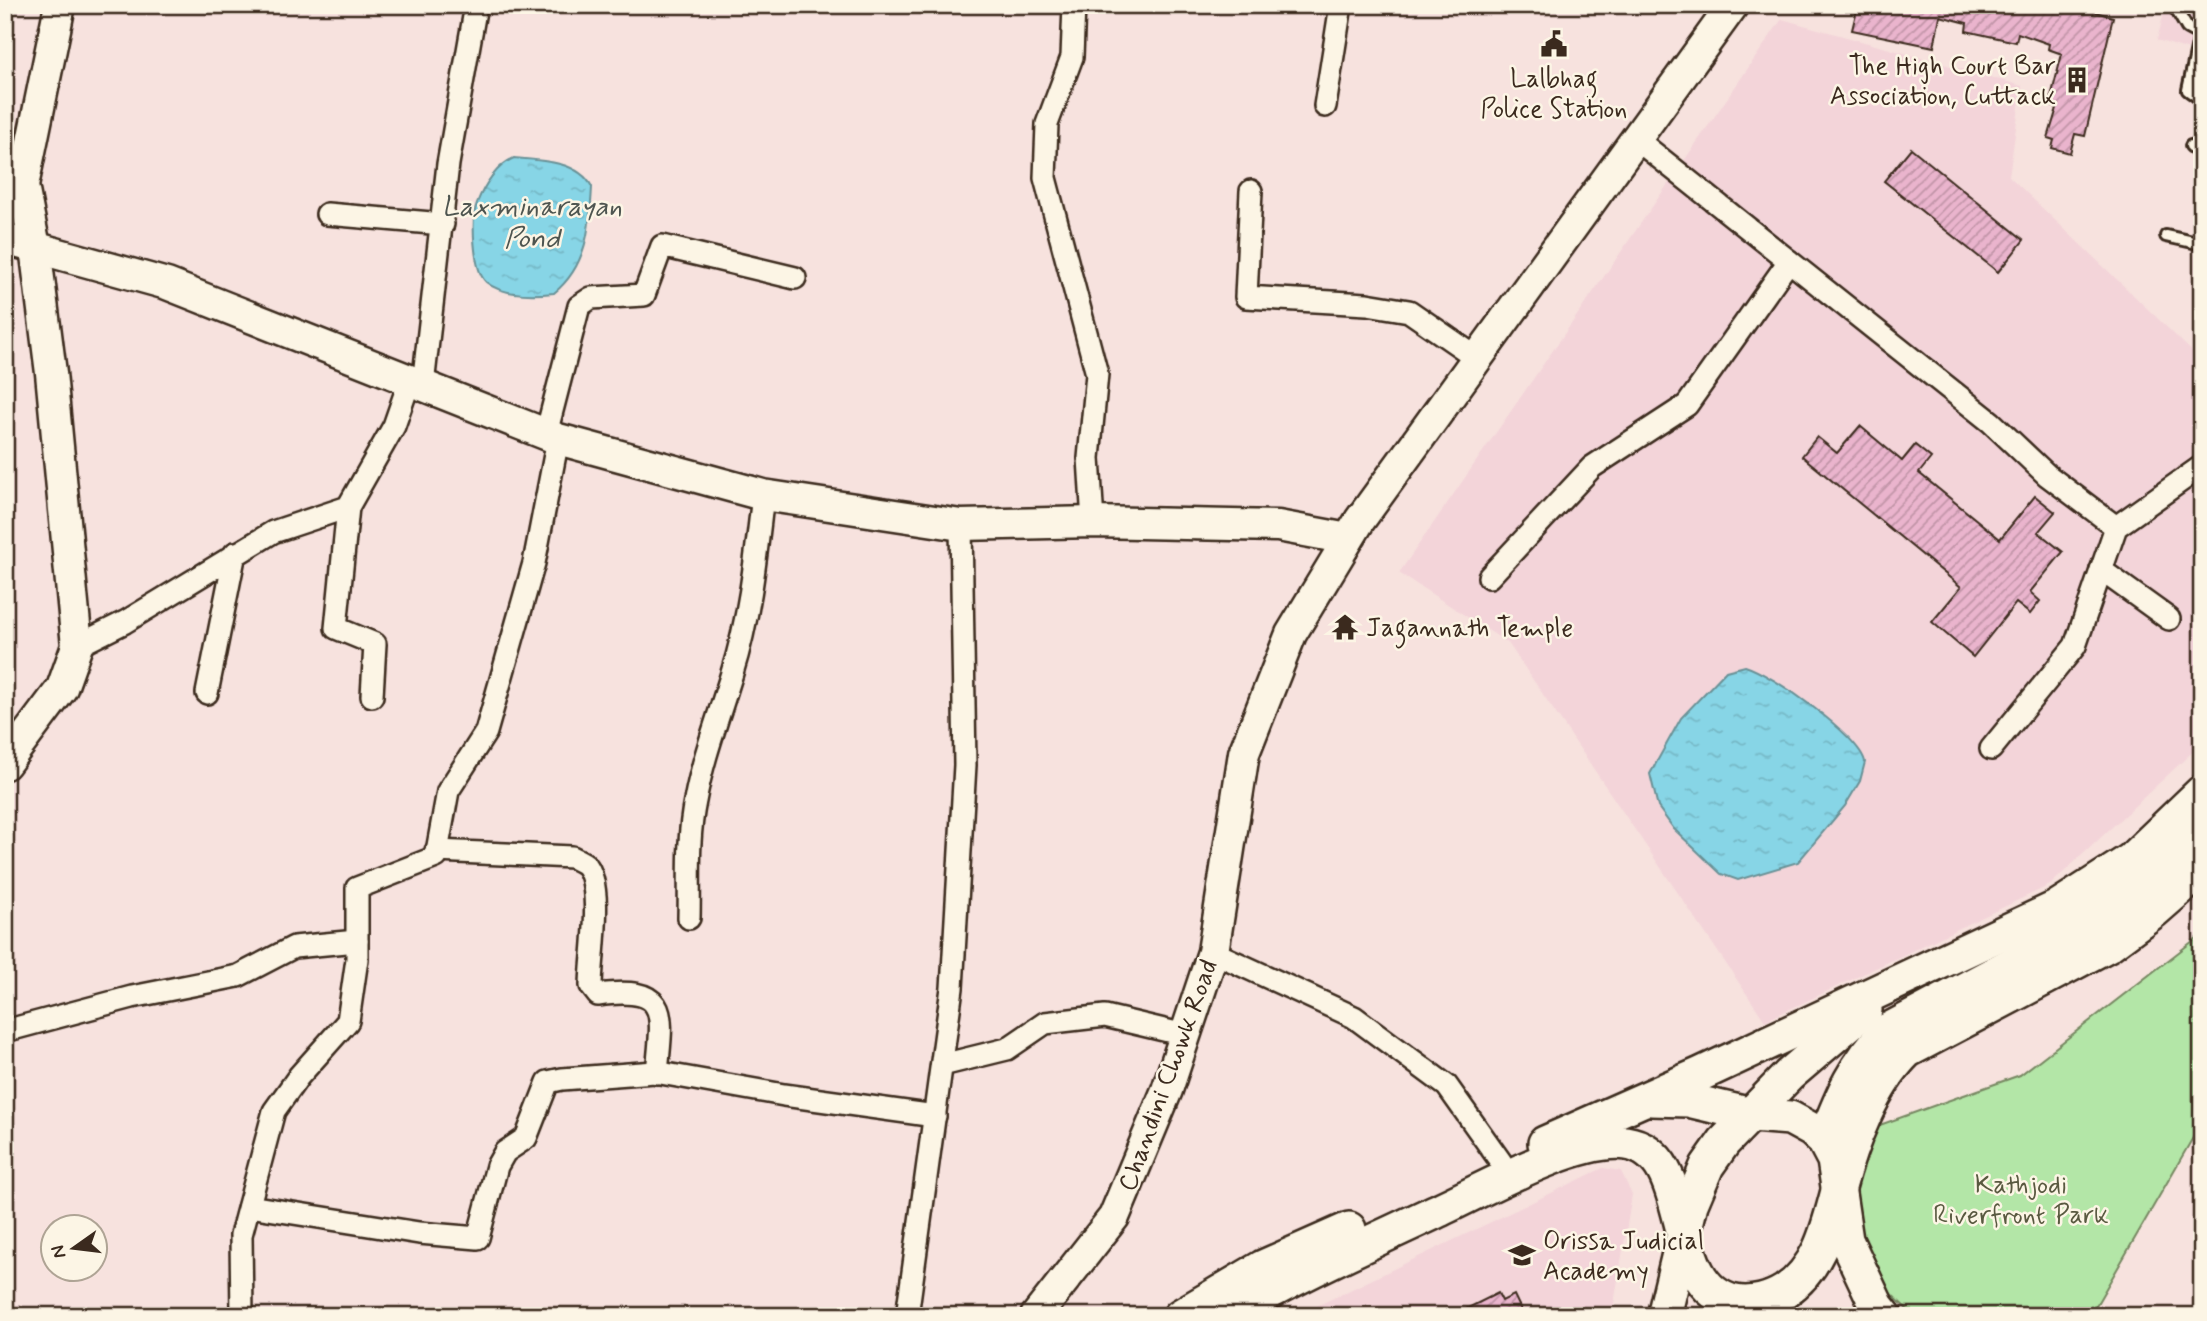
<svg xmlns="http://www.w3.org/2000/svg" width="2207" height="1321" font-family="Mynerve,sans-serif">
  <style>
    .built { fill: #f3d4d9 }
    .green { fill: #b3e6a7; stroke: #778862; stroke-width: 2 }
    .water { fill: url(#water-ripples); stroke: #699196; stroke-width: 2 }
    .building { fill: url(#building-hatch); stroke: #3b2a1e; stroke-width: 2 }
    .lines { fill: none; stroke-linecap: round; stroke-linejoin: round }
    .lane-casing { stroke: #3b2a1e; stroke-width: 16 }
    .street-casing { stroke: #3b2a1e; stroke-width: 26 }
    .secondary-casing { stroke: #3b2a1e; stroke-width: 35 }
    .primary-casing { stroke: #3b2a1e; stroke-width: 38 }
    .lane { stroke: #fcf5e5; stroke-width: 10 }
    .street { stroke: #fcf5e5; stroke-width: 21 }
    .secondary { stroke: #fcf5e5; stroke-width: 30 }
    .primary { stroke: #fcf5e5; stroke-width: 33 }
    .labels { text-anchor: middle; stroke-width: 5; stroke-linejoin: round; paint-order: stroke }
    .poi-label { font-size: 26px; fill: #3b2a1e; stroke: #fcf5e5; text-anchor: start }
    .street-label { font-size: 26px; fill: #3b2a1e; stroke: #fcf5e5 }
    .park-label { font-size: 26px; fill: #595940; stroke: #fcf5e5 }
    .water-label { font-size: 28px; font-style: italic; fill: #4e5550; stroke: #fcf5e5 }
  </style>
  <defs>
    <pattern id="water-ripples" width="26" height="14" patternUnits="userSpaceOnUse" patternTransform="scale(1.75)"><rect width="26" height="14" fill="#87d5e6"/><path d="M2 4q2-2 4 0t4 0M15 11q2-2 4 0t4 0" fill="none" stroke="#75b7c5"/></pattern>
    <pattern id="building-hatch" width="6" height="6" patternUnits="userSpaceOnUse" patternTransform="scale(1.75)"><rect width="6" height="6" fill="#eab4cd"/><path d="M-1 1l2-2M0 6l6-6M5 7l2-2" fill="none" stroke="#bf93a6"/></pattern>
  </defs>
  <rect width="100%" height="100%" fill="#f7e2de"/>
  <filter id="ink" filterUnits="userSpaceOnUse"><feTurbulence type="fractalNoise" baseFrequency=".0143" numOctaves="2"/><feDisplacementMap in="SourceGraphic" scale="14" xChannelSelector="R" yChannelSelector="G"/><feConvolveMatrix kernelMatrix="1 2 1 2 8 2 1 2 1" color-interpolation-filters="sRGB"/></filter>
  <g filter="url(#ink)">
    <g class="built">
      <path d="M2166 5H2202V54L2157 40Z"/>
      <path d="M1782 19 2022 86 2009 176 2202 361V743L2050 885 1765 1021 1508 643 1399 573Z"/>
      <path d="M1603 1168 1621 1171 1632 1195 1612 1316H1296Z"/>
    </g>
    <path class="green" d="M2202 934V1122L2090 1316H1914L1886 1289 1840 1190 1860 1132 2020 1075Z"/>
    <g class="water">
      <path d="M514 158C540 160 579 161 592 187 590 228 587 266 554 293 534 295 502 296 486 282 473 270 471 218 477 203 484 185 497 165 514 158Z"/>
      <path d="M1745 666C1772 674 1860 736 1865 762L1860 781 1845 806 1798 862 1738 880 1721 874 1674 829 1658 807 1650 774 1681 718 1726 671Z"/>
    </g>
    <g class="building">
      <path d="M1858 5H2071L2113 17 2085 136 2075 134 2070 153 2052 148 2054 140 2048 138 2057 108 2049 105 2062 54 2048 49 2049 44 2018 33 2016 42 1966 31 1967 23 1940 16 1934 47 1852 30Z"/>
      <path d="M1911 148 2024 240 1998 272 1884 181Z"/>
      <path d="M1860 426 1902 461 1915 445 1931 458 1919 473 2000 539 2035 496 2055 512 2038 532 2063 552 2030 592 2040 601 2030 614 2016 603 1973 657 1932 622 1961 587 1802 456 1817 437 1837 453Z"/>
      <path d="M1498 1293 1502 1301 1514 1295 1524 1316H1452Z"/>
    </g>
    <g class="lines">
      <g class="lane-casing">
        <g id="lane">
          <path d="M2177 5 2176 9 2187 28 2202 36"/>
          <path d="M2200 35 2188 90 2202 100"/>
          <path d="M2191 146 2202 154"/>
          <path d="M2166 236 2202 244"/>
        </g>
      </g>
      <g class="street-casing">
        <g id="street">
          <path d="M1074 5 1072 57 1047 124 1045 178 1097 374 1089 458 1093 522"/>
          <path d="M1325 106 1341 5"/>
          <path d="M1636 139 1991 422 2047 475 2116 527"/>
          <path d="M1251 191 1246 297 1367 304 1409 311 1477 358"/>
          <path d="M327 214 443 224"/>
          <path d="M423 385 448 164 476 5"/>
          <path d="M546 434 579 306 591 298 644 295 662 246 795 278"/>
          <path d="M348 507 336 628 375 644 372 696"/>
          <path d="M2101 570 2169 619"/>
          <path d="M1489 577 1592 467 1687 405 1789 261"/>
          <path d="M77 646 125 622 273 532 348 507 394 426 410 380"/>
          <path d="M207 693 235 553"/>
          <path d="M1991 749 2075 646 2116 527 2202 466"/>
          <path d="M436 851 572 857C576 859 583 862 586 865 604 887 591 958 591 986L598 995C672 985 662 1015 657 1073"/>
          <path d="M689 918C690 879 687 840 695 801 703 757 719 716 732 673 750 616 756 555 763 495"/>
          <path d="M1213 952 1354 1017 1447 1086 1501 1162"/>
          <path d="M5 1031 132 997 238 976 294 947 357 941"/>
          <path d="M942 1065 1007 1049 1045 1023 1105 1016 1185 1035"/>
          <path d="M249 1206 419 1233 478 1238 497 1166 505 1152 526 1138 548 1082 562 1079 655 1072 784 1095 935 1116"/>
          <path d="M242 1316 241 1235 274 1111 299 1076 348 1021 357 959V888L436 857 448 791 486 732 534 563 558 439"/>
          <path d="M907 1316 952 988 965 765 961 525"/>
        </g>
      </g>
      <g class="secondary-casing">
        <g id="secondary">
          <path d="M5 239 167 284 558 439 763 495 961 525 1093 522 1278 526 1348 539"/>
          <path d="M5 764 62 688 77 646 51 373 35 247 23 186 60 5"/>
          <path d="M1036 1316 1114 1217 1167 1090 1213 952 1244 753 1291 634 1360 520 1733 5"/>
        </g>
      </g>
      <g class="primary-casing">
        <g id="primary">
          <path d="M1651 1099 1688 1100 1752 1115 1790 1118 1812 1130 1824 1141 1834 1160 1846 1240 1877 1306 1885 1316"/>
          <path d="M1824 1141C1842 1095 1853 1066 1888 1030L2101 917 2154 876 2202 832"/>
          <path d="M1545 1143 1701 1074 2056 908 2131 860 2202 792"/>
          <path d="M1180 1316 1263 1267 1349 1229"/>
          <path d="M1227 1316C1293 1277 1365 1245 1435 1212 1481 1191 1577 1136 1626 1143 1699 1154 1662 1286 1735 1302 1752 1305 1771 1300 1785 1291 1820 1267 1828 1228 1838 1191 1850 1144 1873 1084 1907 1051L2108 945 2154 911 2202 869"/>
          <path d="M1664 1316 1691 1204 1707 1166 1724 1142 1789 1075 1865 1010"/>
        </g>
      </g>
      <use href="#lane" class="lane"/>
      <use href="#street" class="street"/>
      <use href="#secondary" class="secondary"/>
      <use href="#primary" class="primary"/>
    </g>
  </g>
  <defs>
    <g id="civic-bare" transform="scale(2.1)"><path d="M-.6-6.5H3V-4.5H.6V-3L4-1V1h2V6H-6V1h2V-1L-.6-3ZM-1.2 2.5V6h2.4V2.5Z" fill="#3b2a1e" stroke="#fcf5e5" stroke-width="2.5" paint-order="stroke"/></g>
    <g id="building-bare" transform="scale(2.1)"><path d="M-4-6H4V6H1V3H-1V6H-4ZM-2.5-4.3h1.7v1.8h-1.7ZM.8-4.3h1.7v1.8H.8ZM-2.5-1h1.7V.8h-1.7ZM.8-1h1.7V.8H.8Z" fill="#3b2a1e" stroke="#fcf5e5" stroke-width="2.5" paint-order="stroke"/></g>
    <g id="temple-bare" transform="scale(2.1)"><path d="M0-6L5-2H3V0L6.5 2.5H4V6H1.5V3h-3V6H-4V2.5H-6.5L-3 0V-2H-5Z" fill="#3b2a1e" stroke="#fcf5e5" stroke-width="2.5" paint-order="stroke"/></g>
    <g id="university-bare" transform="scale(2.1)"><path d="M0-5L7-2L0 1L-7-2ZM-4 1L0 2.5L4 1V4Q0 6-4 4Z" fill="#3b2a1e" stroke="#fcf5e5" stroke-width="2.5" paint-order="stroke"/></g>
  </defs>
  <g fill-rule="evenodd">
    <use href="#civic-bare" x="1554" y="44"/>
    <use href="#building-bare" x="2077" y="80"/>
    <use href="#temple-bare" x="1345" y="627"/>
    <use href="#university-bare" x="1522" y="1255"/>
  </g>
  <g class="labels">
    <g class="poi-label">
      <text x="2056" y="74" text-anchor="end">The High Court Bar<tspan x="2056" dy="30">Association, Cuttack</tspan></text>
      <text x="1554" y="87" text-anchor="middle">Lalbhag<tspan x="1554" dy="30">Police Station</tspan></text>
      <text x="1366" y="636">Jagannath Temple</text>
      <text x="1543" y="1249">Orissa Judicial<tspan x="1543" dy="30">Academy</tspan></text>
    </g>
    <g class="street-label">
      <text transform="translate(1167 1075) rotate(-70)" y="9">Chandini Chowk Road</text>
    </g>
    <g class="park-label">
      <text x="2021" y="1193">Kathjodi<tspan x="2021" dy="30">Riverfront Park</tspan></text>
    </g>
    <g class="water-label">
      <text x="532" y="215">Laxminarayan<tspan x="532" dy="32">Pond</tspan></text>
    </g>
  </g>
  <rect width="2207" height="1321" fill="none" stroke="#fcf5e5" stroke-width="28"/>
  <rect x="14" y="14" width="2179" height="1293" fill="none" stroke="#3b2a1e" stroke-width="2.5" filter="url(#ink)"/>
  <g transform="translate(74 1248) rotate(256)"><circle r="33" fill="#fcf5e5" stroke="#afa495" stroke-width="2"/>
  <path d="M0-5L12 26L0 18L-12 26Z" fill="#3b2a1e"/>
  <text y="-10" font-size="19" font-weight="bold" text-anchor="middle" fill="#3b2a1e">N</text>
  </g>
</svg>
